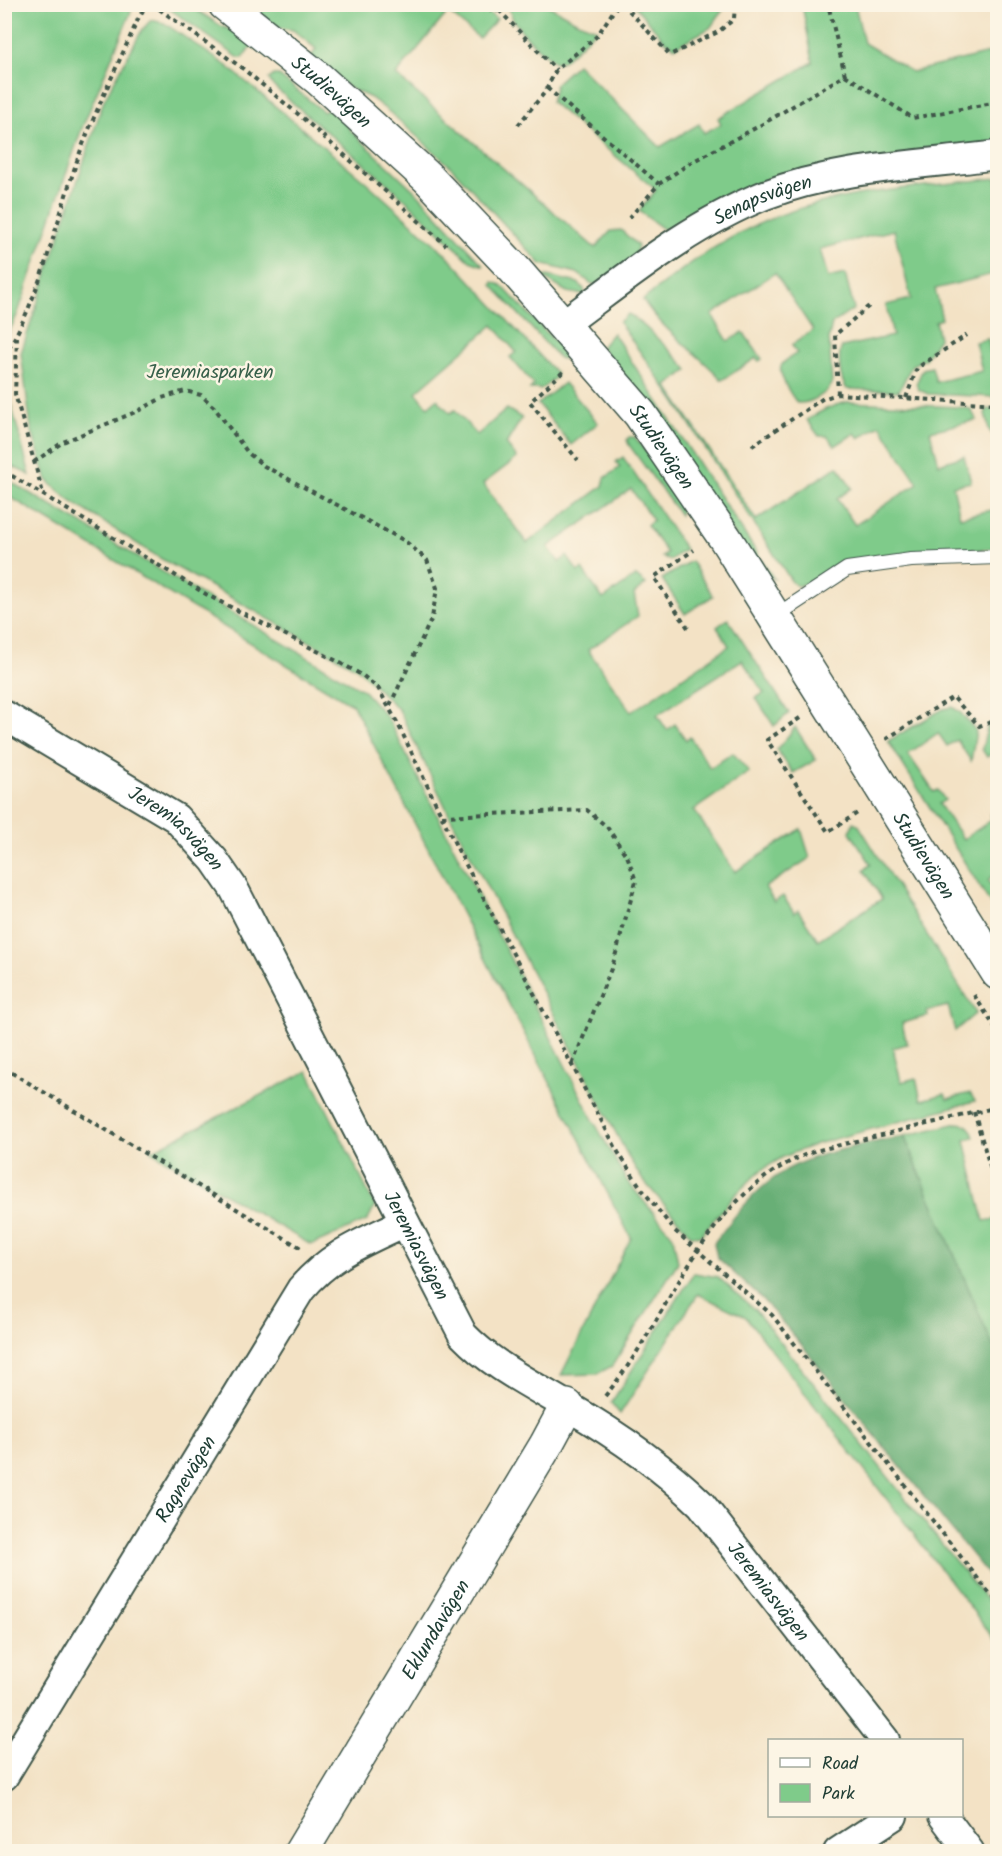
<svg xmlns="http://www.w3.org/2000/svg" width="1002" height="1856" font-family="Kalam,sans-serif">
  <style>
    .green { fill: #7fcb8a; stroke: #4f845f; stroke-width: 1.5 }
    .forest { fill: #67af76; stroke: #437655; stroke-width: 1.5 }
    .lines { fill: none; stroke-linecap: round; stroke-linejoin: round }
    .service-casing { stroke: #3f564a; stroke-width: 16 }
    .minor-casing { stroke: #3f564a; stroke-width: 32 }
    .tertiary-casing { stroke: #3f564a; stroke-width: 36 }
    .path { stroke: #3f564a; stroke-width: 4; stroke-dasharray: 4.5 4.5; stroke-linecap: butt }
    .service { stroke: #fff; stroke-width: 14 }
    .minor { stroke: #fff; stroke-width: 28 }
    .tertiary { stroke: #fff; stroke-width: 33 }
    .labels { text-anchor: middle; stroke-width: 5; stroke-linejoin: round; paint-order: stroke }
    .street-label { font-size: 20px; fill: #1f3d34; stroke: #fcf5e5 }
    .park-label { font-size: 20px; fill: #37604a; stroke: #fcf5e5 }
  </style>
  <rect width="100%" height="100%" fill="#fcf5e5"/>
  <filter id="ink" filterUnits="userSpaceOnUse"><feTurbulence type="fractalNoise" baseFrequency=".0167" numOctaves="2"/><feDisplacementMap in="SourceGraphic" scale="12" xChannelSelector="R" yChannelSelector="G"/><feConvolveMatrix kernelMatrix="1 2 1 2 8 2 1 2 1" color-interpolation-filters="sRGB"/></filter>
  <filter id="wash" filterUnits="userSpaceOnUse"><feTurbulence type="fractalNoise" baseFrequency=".008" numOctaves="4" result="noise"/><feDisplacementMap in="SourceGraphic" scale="24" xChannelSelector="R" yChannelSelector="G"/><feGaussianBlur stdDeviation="1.35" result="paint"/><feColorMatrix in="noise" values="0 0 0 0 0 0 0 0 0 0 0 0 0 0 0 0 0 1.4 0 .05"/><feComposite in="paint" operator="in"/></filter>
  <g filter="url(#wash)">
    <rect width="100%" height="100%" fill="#f3e2c5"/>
    <g class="green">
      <path d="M5 4H131L133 7 82 128 18 313 5 341Z"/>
      <path d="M475 4 497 19 479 38 448 12 396 75 595 248 611 231 621 230 638 246 634 258 597 284H592L577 273 541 264 452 168 393 115 371 98 349 88 311 57 316 49 293 30 275 27 259 13 255 5Z"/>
      <path d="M164 5H189L221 26 242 34 255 43 243 58H239Z"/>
      <path d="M511 5H547L578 22 597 29 563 61 555 62C541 52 511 25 509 8Z"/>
      <path d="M634 5H722L723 10 710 28 675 47 665 41Z"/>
      <path d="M802 5H855L864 43 912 72 997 51V142L776 176 728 195 665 230 639 211 656 190 551 102 556 83 577 64 660 147 699 124 704 133 721 124 718 118 813 62Z"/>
      <path d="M151 20 164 23 227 66 366 182 446 254 556 373V377L542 389H530L534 385 510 357 516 352 493 325 416 392 428 407 437 399 450 413 455 410 477 435 507 409 522 418 506 444 517 458 483 484 527 543 603 486 605 478 620 467 616 462 623 457 685 549 670 560 662 557 667 553 647 525 653 520 631 489 548 547 559 562 567 556 578 572 582 569 603 599 636 576 646 584 634 594 638 616 588 650 631 712 729 646 717 627 728 619 789 713 774 726 756 698 764 693 742 660 657 715 667 730 675 724 686 740 690 737 710 768 733 753 749 772 694 810 735 872 801 829 810 858 765 887 774 902 783 896 794 913 798 910 818 940 882 899 864 870 871 864 850 832 853 822 858 824 976 1013 955 1031 948 1006 927 1011 928 1016 902 1023 907 1044 893 1048 901 1082 916 1078 921 1100 945 1094 947 1099 970 1093 975 1101 816 1144 783 1157 760 1171 736 1194 700 1236 691 1235 642 1179 629 1158 451 818 399 710 357 668 158 557 69 500 47 480 31 428 21 353 104 100 142 30Z"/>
      <path d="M274 75H278L324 112 333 106 351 131 420 196 484 266 470 261 397 192 273 86 269 79Z"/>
      <path d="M997 178V273L935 289 942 319 935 321 939 338 925 359 912 365 899 391 847 389C840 380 837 357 842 347L893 336 886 305 911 299 894 230 820 249 828 278 845 274 854 309 832 324 829 338 832 384C826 395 809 404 797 403 791 395 778 375 781 366 784 360 792 357 797 353L792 345 813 330 775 273 712 315 728 341 743 332 762 359 759 361 756 358 722 380C697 352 664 332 643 300 680 270 717 242 761 223 833 190 920 188 997 178Z"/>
      <path d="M548 276 578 283 584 289 585 295 567 292 542 277Z"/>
      <path d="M493 282 501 285 564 351 566 356 563 359 559 358 492 285Z"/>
      <path d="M628 314C637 317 681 361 688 370L667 386 756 520 838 466 852 488 837 499 855 525 918 483 880 425 859 438 855 433 835 446 827 436H819L807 420C820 411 832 405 848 402L958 407 970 409 977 420 930 431 939 464 964 456 971 482 953 486 960 517 997 509V548L842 562 814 581 797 586 792 582 674 400 619 322Z"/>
      <path d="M613 333 774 579 764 576 601 347Z"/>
      <path d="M988 339 991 354 997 352V397L928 394 919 390 916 384 923 369 932 367 936 382 982 371 975 342Z"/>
      <path d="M5 369 10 375V400L30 475 5 463Z"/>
      <path d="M564 383 598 423 571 445 538 404Z"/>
      <path d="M988 409H997V435L994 436 989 430 985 413Z"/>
      <path d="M629 437H635L683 501 680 515 629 445 627 440Z"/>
      <path d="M4 478 363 690 387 717 591 1116 627 1181 673 1236 678 1262 612 1366 597 1374 561 1375 631 1238 353 705 5 494Z"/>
      <path d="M691 561 713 596 685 614 662 579Z"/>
      <path d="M952 707 960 712 976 731 971 761 957 740 947 746 938 733 908 754 934 792 938 790 945 800 939 804 963 839 993 819 990 814 997 809V873L988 880 997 894V914L888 741 943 709Z"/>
      <path d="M997 723V750L987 757 982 749 987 728Z"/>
      <path d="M795 727 816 760 793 773 777 750Z"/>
      <path d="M308 1071 375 1206 367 1221 311 1245 151 1151Z"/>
      <path d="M958 1123C968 1124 971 1128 974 1137L965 1140 984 1221 996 1219 997 1227V1356L904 1136Z"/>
      <path d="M694 1273 718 1277 755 1310 984 1597 997 1609V1642L746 1317 698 1294 620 1414 611 1403Z"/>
    </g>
    <path class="forest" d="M904 1136 997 1356V1586L796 1338 763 1300 717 1257 714 1243C732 1219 752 1193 777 1176 810 1152 865 1145 904 1136Z"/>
  </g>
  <g filter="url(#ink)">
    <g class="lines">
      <g class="service-casing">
        <path id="service" d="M774 617 847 569 911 560 998 557"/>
      </g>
      <g class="minor-casing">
        <g id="minor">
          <path id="s1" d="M562 325C626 278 690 225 765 195 838 167 921 165 998 155"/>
          <path id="s2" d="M4 715 176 818 214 860 234 889 463 1335C493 1366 531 1384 569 1407 617 1435 661 1465 701 1504L885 1740"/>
          <path id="s3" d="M4 1776 301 1289C332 1253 362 1243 403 1223"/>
          <path d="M943 1816 970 1852"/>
          <path d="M838 1852 893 1816"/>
        </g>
      </g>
      <g class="tertiary-casing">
        <g id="tertiary">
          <path id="s4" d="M225 4 319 79 427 177 515 270 640 414 725 538 998 973"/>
          <path id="s5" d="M301 1852 546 1445 567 1406"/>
        </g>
      </g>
      <g class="path">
        <path d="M152 4 242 68 298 114 446 245"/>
        <path d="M480 4 495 12 508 4"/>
        <path d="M623 4 670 55 718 32 734 19 735 4"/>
        <path d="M499 10 556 70"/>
        <path d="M845 75 913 118 998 102"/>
        <path d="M547 88 659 184"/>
        <path d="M518 125 545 92 556 70 597 36 618 4"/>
        <path d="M629 218 659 184 690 163 761 125 845 75 828 4"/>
        <path d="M17 337 15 394 43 493"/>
        <path d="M4 356C44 292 56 217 82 147 99 103 120 60 139 17L147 4"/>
        <path d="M563 372 530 402 578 460"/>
        <path d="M838 394 835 335 869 306"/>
        <path d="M906 398 917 368 967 335"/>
        <path d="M752 446 822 399 838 394 998 404"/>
        <path d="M34 462 63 442 138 411 162 398 185 391 201 395 214 407 248 453 264 466 405 541 427 560 437 588 432 618 389 707"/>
        <path d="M4 471 209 596 335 660 362 675 378 688 398 724 457 848 618 1152 641 1188 674 1230 772 1315 990 1594 998 1600"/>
        <path d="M688 628 654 577 694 550"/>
        <path d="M800 718 767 740 828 832 859 812"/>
        <path d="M886 739 953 697 979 726 998 720"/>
        <path d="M442 816 587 810 607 827 628 858 636 881 613 964 572 1065"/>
        <path d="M974 995 998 1032"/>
        <path d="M4 1068 301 1248"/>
        <path d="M974 1112 998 1194"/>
        <path d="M605 1396C674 1314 702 1191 815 1151L998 1107"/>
      </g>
      <use href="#service" class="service"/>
      <use href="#minor" class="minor"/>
      <use href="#tertiary" class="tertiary"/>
    </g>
  </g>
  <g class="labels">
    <g class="street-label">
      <text dy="7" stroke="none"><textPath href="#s4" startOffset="138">Studievägen</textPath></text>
      <text dy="7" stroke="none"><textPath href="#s1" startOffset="238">Senapsvägen</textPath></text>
      <text dy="7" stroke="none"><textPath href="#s4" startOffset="624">Studievägen</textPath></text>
      <text dy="7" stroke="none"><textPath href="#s2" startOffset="207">Jeremiasvägen</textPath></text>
      <text dy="7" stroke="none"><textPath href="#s4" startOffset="1110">Studievägen</textPath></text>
      <text dy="7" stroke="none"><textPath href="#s2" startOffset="693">Jeremiasvägen</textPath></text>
      <text dy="7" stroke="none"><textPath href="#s3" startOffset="348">Ragnevägen</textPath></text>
      <text dy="7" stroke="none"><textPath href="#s2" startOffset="1197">Jeremiasvägen</textPath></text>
      <text dy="7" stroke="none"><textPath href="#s5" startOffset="260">Eklundavägen</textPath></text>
    </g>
    <g class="park-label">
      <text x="210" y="378">Jeremiasparken</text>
    </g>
  </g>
  <rect width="1002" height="1856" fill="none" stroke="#fcf5e5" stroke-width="24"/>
  <rect x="768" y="1739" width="195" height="78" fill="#fcf5e5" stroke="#a4ab9e" stroke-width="1.5"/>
  <rect x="780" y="1758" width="30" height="9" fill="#ffffff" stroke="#a4ab9e" stroke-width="1.5"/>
  <text x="822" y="1769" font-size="18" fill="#1f3d34">Road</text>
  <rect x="780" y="1784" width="30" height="18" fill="#7fcb8a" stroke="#a4ab9e" stroke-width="1.5"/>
  <text x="822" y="1799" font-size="18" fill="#1f3d34">Park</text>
</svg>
